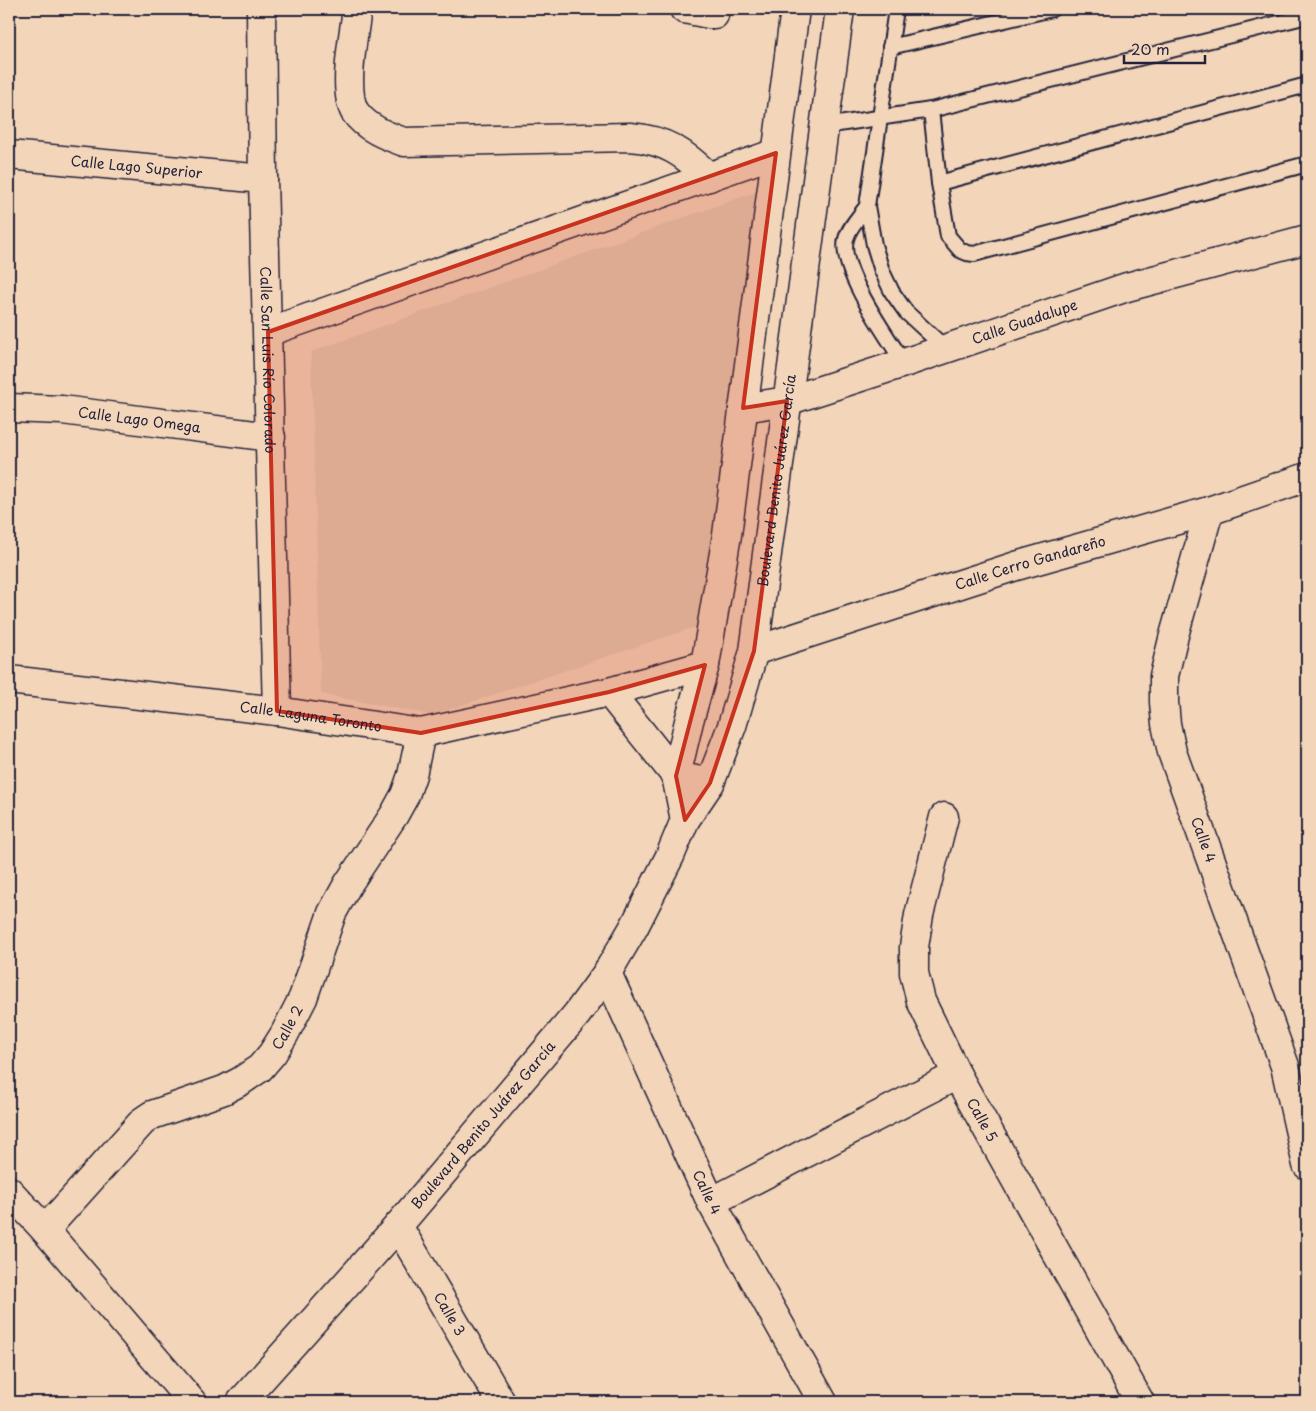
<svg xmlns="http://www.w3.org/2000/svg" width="1316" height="1411" font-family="'Playpen Sans',sans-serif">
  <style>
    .built { fill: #e3c8b0 }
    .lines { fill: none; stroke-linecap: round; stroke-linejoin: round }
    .lane-casing { stroke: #22223b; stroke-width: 18 }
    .street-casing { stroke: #22223b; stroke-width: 31 }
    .secondary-casing { stroke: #22223b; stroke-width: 31 }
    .lane { stroke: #f3d5b9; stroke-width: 14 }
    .street { stroke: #f3d5b9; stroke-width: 28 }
    .secondary { stroke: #f3d5b9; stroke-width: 28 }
    .marked { fill: #c8321e; fill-opacity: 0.2; stroke: #c8321e; stroke-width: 4; stroke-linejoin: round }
    .labels { text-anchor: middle; stroke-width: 5; stroke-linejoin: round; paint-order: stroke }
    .street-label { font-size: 14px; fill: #22223b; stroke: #f3d5b9 }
  </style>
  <rect width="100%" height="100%" fill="#f3d5b9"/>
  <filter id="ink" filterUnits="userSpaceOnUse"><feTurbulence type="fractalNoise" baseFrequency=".02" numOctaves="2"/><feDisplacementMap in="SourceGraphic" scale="10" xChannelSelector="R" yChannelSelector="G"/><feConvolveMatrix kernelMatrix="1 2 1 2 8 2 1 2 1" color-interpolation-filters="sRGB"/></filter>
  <g filter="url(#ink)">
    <path class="built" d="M758 191 701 625 432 715 321 694 311 352Z"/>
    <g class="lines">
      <g class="lane-casing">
        <g id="lane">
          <path d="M896 9 867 206 874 245 882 271 892 292 906 312 946 349"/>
          <path d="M890 47 1052 9"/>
          <path d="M931 110 939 183 948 236 960 250 967 253 974 254 1307 164"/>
          <path d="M825 126 931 110 1307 16"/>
          <path d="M939 183 1307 85"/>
          <path d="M867 206C860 216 849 227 846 239 838 268 888 338 904 363"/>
        </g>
      </g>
      <g class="street-casing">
        <g id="street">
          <path id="s1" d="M261 9 263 179 277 711"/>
          <path d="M357 9C354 34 342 90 355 112 366 128 387 136 404 142L630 137C666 140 684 153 709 177"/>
          <path d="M684 9 714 15"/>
          <path id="s2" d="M9 155 263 179"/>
          <path d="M268 332 776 153"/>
          <path id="s3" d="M9 408 62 410 271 437"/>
          <path id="s4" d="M743 408 787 401 904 363 1127 287 1307 239"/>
          <path id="s5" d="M1209 511 1173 639 1164 676V702L1166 724 1172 752 1285 1066 1307 1165"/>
          <path id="s6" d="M754 651 1016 566 1209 511 1307 477"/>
          <path id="s7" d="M9 680 277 711 421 733 609 692 705 665"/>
          <path d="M609 692 676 776 710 783"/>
          <path id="s8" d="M944 817 919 915 914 947V973L921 1001 957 1075 1140 1402"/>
          <path id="s9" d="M607 973 711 1202 823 1402"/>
          <path d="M9 1191 45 1230 192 1402"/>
          <path d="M711 1202 957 1075"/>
          <path id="s10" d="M398 1226 501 1402"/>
          <path id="s11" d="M45 1230 143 1121 152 1115 224 1090 241 1081 260 1068 272 1054 284 1035 303 998 332 913 348 884 394 815 405 795 412 775 421 733"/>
        </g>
      </g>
      <g class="secondary-casing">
        <g id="secondary">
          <path d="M685 820 676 776 689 721 705 665 727 535 795 9"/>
          <path id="s12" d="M241 1402 398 1226 577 1014 607 973 634 927 670 856 685 820 710 783 732 726 754 651 840 9"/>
        </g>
      </g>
      <use href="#lane" class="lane"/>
      <use href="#street" class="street"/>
      <use href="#secondary" class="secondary"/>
    </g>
  </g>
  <path class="marked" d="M776 153 743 408 787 401 754 651 710 783 685 820 676 776 705 665 609 692 421 733 277 711 268 332Z"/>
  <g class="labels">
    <g class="street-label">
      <text dy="5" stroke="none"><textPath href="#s2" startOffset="128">Calle Lago Superior</textPath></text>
      <text dy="5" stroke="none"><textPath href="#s4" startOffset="295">Calle Guadalupe</textPath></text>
      <text dy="5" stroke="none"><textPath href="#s1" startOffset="351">Calle San Luis Río Colorado</textPath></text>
      <text dy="5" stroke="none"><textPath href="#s3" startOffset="131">Calle Lago Omega</textPath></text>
      <text dy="5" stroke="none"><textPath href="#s12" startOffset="1092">Boulevard Benito Juárez García</textPath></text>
      <text dy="5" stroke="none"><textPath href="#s6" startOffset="290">Calle Cerro Gandareño</textPath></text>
      <text dy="5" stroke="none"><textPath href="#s7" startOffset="304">Calle Laguna Toronto</textPath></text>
      <text dy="5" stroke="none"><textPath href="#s5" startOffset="341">Calle 4</textPath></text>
      <text dy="5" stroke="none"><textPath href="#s11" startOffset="325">Calle 2</textPath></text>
      <text dy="5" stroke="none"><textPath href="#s8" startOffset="322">Calle 5</textPath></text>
      <text dy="5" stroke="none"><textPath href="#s12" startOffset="368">Boulevard Benito Juárez García</textPath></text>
      <text dy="5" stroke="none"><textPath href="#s9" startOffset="241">Calle 4</textPath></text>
      <text dy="5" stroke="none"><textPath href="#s10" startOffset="102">Calle 3</textPath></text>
    </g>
  </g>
  <rect width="1316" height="1411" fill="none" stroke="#f3d5b9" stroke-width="30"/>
  <rect x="15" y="15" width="1286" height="1381" fill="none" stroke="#22223b" stroke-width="2" filter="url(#ink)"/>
  <path d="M1124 55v8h81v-8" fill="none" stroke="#22223b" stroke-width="2.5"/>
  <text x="1131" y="55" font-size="15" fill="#22223b" stroke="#f3d5b9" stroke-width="4" paint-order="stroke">20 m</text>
</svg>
